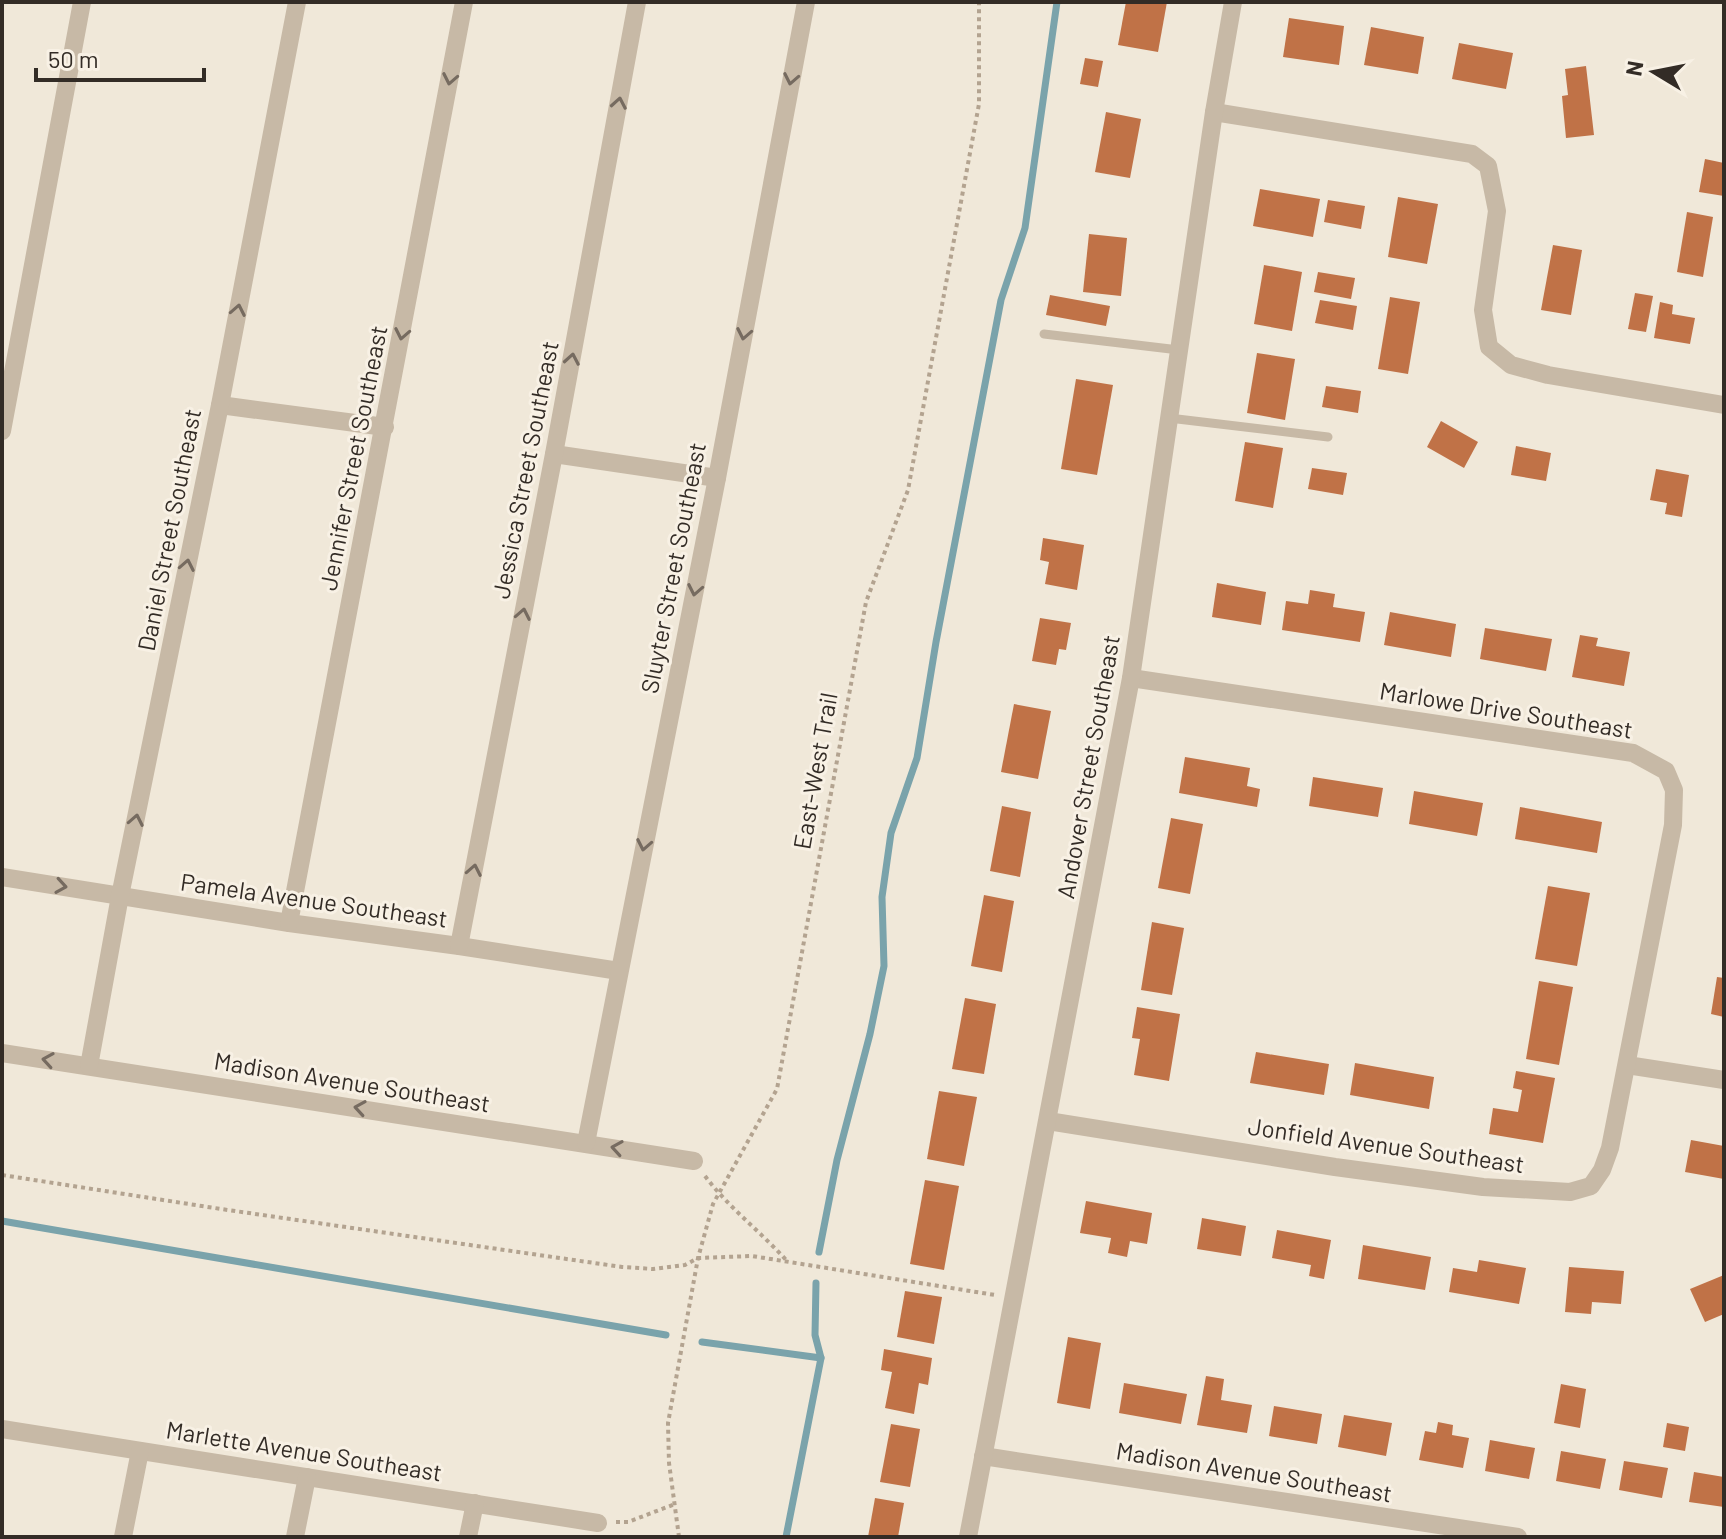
<svg xmlns="http://www.w3.org/2000/svg" width="1726" height="1539" font-family="Barlow,sans-serif">
  <style>
    .lines { fill: none; stroke-linecap: round; stroke-linejoin: round }
    .stream { stroke: #7aa3ab; stroke-width: 7 }
    .building { fill: #c07247 }
    .path { stroke: #b3a390; stroke-width: 4; stroke-dasharray: 4 4; stroke-linecap: butt }
    .service { stroke: #c7b9a6; stroke-width: 9 }
    .minor { stroke: #c7b9a6; stroke-width: 18 }
    .oneway { stroke: #766b60 }
    .labels { text-anchor: middle; stroke-width: 6; stroke-linejoin: round; paint-order: stroke }
    .street-label { font-size: 24px; fill: #332c26; stroke: #f8f1e5 }
  </style>
  <rect width="100%" height="100%" fill="#f0e8d9"/>
  <g class="lines">
    <g class="stream">
      <path d="M2 1221 666 1335"/>
      <path d="M819 1252 837 1160 870 1034 884 966 882 897 891 833 917 758 936 642 1001 300 1025 228 1057 2"/>
      <path d="M702 1342 821 1358"/>
      <path d="M786 1537 821 1358 815 1335 816 1283"/>
    </g>
  </g>
  <g class="building">
    <path d="M1126 2H1167L1158 52 1118 45Z"/>
    <path d="M1289 18 1344 26 1339 65 1283 57Z"/>
    <path d="M1371 27 1424 37 1418 74 1364 65Z"/>
    <path d="M1459 43 1513 53 1506 89 1452 79Z"/>
    <path d="M1085 58 1103 61 1098 87 1080 84Z"/>
    <path d="M1586 66 1594 135 1566 138 1562 96 1568 95 1565 69Z"/>
    <path d="M1106 112 1141 119 1130 178 1095 172Z"/>
    <path d="M1705 159 1724 163V196L1699 192Z"/>
    <path d="M1260 189 1320 199 1313 237 1253 226Z"/>
    <path d="M1398 197 1438 204 1427 264 1388 257Z"/>
    <path d="M1328 200 1365 206 1361 229 1324 222Z"/>
    <path d="M1687 212 1713 217 1703 277 1677 272Z"/>
    <path d="M1089 234 1127 238 1121 296 1083 292Z"/>
    <path d="M1553 245 1582 250 1571 315 1541 310Z"/>
    <path d="M1264 265 1302 272 1292 331 1254 324Z"/>
    <path d="M1318 272 1355 278 1351 299 1314 292Z"/>
    <path d="M1635 293 1653 296 1646 332 1628 329Z"/>
    <path d="M1050 295 1110 306 1106 326 1046 315Z"/>
    <path d="M1390 297 1420 302 1408 374 1378 369Z"/>
    <path d="M1320 300 1357 306 1353 330 1315 323Z"/>
    <path d="M1660 302 1673 305 1672 314 1695 318 1690 344 1654 338Z"/>
    <path d="M1257 353 1295 359 1285 420 1247 413Z"/>
    <path d="M1076 379 1113 385 1097 475 1061 469Z"/>
    <path d="M1326 386 1361 391 1358 413 1322 407Z"/>
    <path d="M1441 421 1478 442 1464 468 1427 447Z"/>
    <path d="M1245 442 1283 448 1273 508 1235 501Z"/>
    <path d="M1516 446 1551 453 1546 481 1511 475Z"/>
    <path d="M1312 468 1347 473 1343 495 1308 489Z"/>
    <path d="M1656 469 1689 475 1682 517 1665 514 1667 503 1650 500Z"/>
    <path d="M1043 538 1084 545 1077 590 1045 584 1049 562 1040 560Z"/>
    <path d="M1217 583 1266 592 1261 625 1212 617Z"/>
    <path d="M1310 590 1335 594 1333 607 1365 612 1360 642 1282 630 1286 601 1308 604Z"/>
    <path d="M1390 612 1456 624 1451 657 1384 645Z"/>
    <path d="M1040 618 1071 623 1066 650 1059 649 1056 665 1032 661Z"/>
    <path d="M1485 628 1552 639 1546 671 1480 659Z"/>
    <path d="M1580 635 1598 638 1596 646 1630 652 1624 686 1572 677Z"/>
    <path d="M1014 704 1051 711 1038 779 1001 772Z"/>
    <path d="M1185 757 1250 768 1247 786 1260 789 1257 807 1179 793Z"/>
    <path d="M1313 777 1383 788 1378 817 1309 806Z"/>
    <path d="M1414 791 1483 803 1477 836 1409 824Z"/>
    <path d="M1002 806 1031 812 1020 877 990 871Z"/>
    <path d="M1520 807 1602 822 1597 853 1515 839Z"/>
    <path d="M1171 818 1203 824 1190 894 1158 888Z"/>
    <path d="M1548 886 1590 893 1577 966 1535 959Z"/>
    <path d="M984 895 1014 901 1002 972 971 966Z"/>
    <path d="M1152 922 1184 928 1172 995 1141 990Z"/>
    <path d="M1717 977 1724 978V1017L1711 1014Z"/>
    <path d="M1539 981 1573 987 1559 1065 1526 1059Z"/>
    <path d="M965 998 996 1004 984 1074 952 1069Z"/>
    <path d="M1137 1007 1180 1014 1169 1081 1134 1075 1140 1039 1132 1038Z"/>
    <path d="M1256 1052 1329 1064 1324 1095 1250 1083Z"/>
    <path d="M1355 1063 1434 1077 1429 1109 1350 1095Z"/>
    <path d="M1516 1071 1555 1078 1543 1143 1489 1134 1493 1108 1518 1112 1522 1090 1513 1088Z"/>
    <path d="M939 1091 977 1097 964 1166 927 1159Z"/>
    <path d="M1691 1140 1724 1146V1179L1685 1172Z"/>
    <path d="M925 1180 959 1186 944 1270 910 1264Z"/>
    <path d="M1086 1201 1152 1213 1147 1244 1130 1241 1127 1257 1108 1253 1111 1238 1080 1233Z"/>
    <path d="M1202 1218 1246 1226 1241 1256 1197 1249Z"/>
    <path d="M1277 1230 1331 1240 1324 1279 1309 1276 1311 1265 1272 1258Z"/>
    <path d="M1363 1245 1431 1257 1425 1290 1358 1279Z"/>
    <path d="M1479 1260 1526 1268 1519 1304 1449 1292 1453 1268 1477 1272Z"/>
    <path d="M1569 1267 1624 1271 1621 1304 1592 1302 1591 1314 1565 1312Z"/>
    <path d="M1724 1275V1314L1705 1322 1690 1289Z"/>
    <path d="M905 1291 942 1297 934 1344 897 1337Z"/>
    <path d="M1068 1337 1101 1343 1090 1409 1057 1403Z"/>
    <path d="M884 1349 932 1358 928 1385 919 1383 914 1414 885 1408 892 1372 881 1370Z"/>
    <path d="M1206 1376 1224 1379 1221 1400 1252 1405 1247 1433 1197 1425Z"/>
    <path d="M1124 1383 1187 1394 1181 1424 1119 1413Z"/>
    <path d="M1561 1384 1586 1389 1580 1428 1554 1423Z"/>
    <path d="M1274 1406 1322 1414 1317 1444 1269 1436Z"/>
    <path d="M1344 1415 1392 1423 1386 1456 1338 1447Z"/>
    <path d="M1438 1422 1453 1425 1452 1435 1469 1438 1463 1468 1419 1460 1425 1431 1436 1433Z"/>
    <path d="M1667 1423 1689 1427 1685 1451 1663 1447Z"/>
    <path d="M891 1424 920 1429 910 1487 880 1482Z"/>
    <path d="M1490 1440 1535 1448 1529 1479 1485 1471Z"/>
    <path d="M1561 1451 1606 1459 1600 1489 1556 1481Z"/>
    <path d="M1624 1461 1668 1468 1662 1498 1619 1490Z"/>
    <path d="M1694 1472 1724 1477V1507L1689 1502Z"/>
    <path d="M875 1498 904 1503 898 1537H868Z"/>
  </g>
  <g class="lines">
    <g class="path">
      <path d="M2 1175 221 1209 622 1267 653 1269 685 1265 698 1258 752 1256 995 1295"/>
      <path d="M705 1176C728 1207 761 1232 787 1261"/>
      <path d="M616 1522H628L675 1504"/>
      <path d="M679 1537 669 1463 668 1423 698 1258 713 1204 777 1089 866 602 908 490 979 104V2"/>
    </g>
    <g class="service">
      <path d="M1044 334 1179 350"/>
      <path d="M1169 418 1328 437"/>
    </g>
    <g class="minor">
      <path d="M1214 112 1472 154 1488 166 1497 211 1483 310 1489 347 1511 365 1548 375 1724 405"/>
      <path d="M220 405 385 427"/>
      <path d="M2 431 82 2"/>
      <path d="M554 454 717 478"/>
      <path d="M2 877 289 923 459 946 619 971"/>
      <path d="M289 923 464 2"/>
      <path d="M459 946 554 454 637 2"/>
      <path d="M2 1053 694 1161"/>
      <path d="M1627 1065 1724 1080"/>
      <path d="M89 1066 120 896 220 405 297 2"/>
      <path d="M1048 1121 1335 1167 1483 1187 1570 1192 1591 1186 1602 1170 1610 1148 1673 825 1674 790 1666 771 1633 753 1131 678"/>
      <path d="M586 1143 717 478 806 2"/>
      <path d="M2 1429 598 1523"/>
      <path d="M983 1456 1518 1537"/>
      <path d="M123 1537 140 1451"/>
      <path d="M295 1537 307 1477"/>
      <path d="M468 1537 475 1503"/>
      <path d="M968 1537 1131 678 1214 112 1233 2"/>
    </g>
  </g>
  <defs><path id="oneway-chevron" d="M-2-3.5L2.5 0L-2 3.5" fill="none" stroke-width="1.6" stroke-linecap="round" stroke-linejoin="round" transform="scale(2)"/></defs>
  <g class="oneway">
    <use href="#oneway-chevron" transform="translate(450 79) rotate(101)"/>
    <use href="#oneway-chevron" transform="translate(791 79) rotate(101)"/>
    <use href="#oneway-chevron" transform="translate(619 103) rotate(-80)"/>
    <use href="#oneway-chevron" transform="translate(238 310) rotate(-79)"/>
    <use href="#oneway-chevron" transform="translate(402 334) rotate(101)"/>
    <use href="#oneway-chevron" transform="translate(744 334) rotate(101)"/>
    <use href="#oneway-chevron" transform="translate(572 359) rotate(-80)"/>
    <use href="#oneway-chevron" transform="translate(187 565) rotate(-79)"/>
    <use href="#oneway-chevron" transform="translate(695 590) rotate(101)"/>
    <use href="#oneway-chevron" transform="translate(523 614) rotate(-79)"/>
    <use href="#oneway-chevron" transform="translate(136 820) rotate(-79)"/>
    <use href="#oneway-chevron" transform="translate(644 845) rotate(101)"/>
    <use href="#oneway-chevron" transform="translate(474 870) rotate(-79)"/>
    <use href="#oneway-chevron" transform="translate(61 886) rotate(9)"/>
    <use href="#oneway-chevron" transform="translate(48 1060) rotate(-171)"/>
    <use href="#oneway-chevron" transform="translate(360 1108) rotate(-171)"/>
    <use href="#oneway-chevron" transform="translate(617 1148) rotate(-171)"/>
  </g>
  <g class="labels">
    <g class="street-label">
      <text transform="translate(354 458) rotate(-79)" y="8">Jennifer Street Southeast</text>
      <text transform="translate(526 470) rotate(-79)" y="8">Jessica Street Southeast</text>
      <text transform="translate(170 530) rotate(-79)" y="8">Daniel Street Southeast</text>
      <text transform="translate(674 568) rotate(-79)" y="8">Sluyter Street Southeast</text>
      <text transform="translate(1506 711) rotate(9)" y="8">Marlowe Drive Southeast</text>
      <text transform="translate(1089 767) rotate(-80)" y="8">Andover Street Southeast</text>
      <text transform="translate(816 771) rotate(-80)" y="8">East-West Trail</text>
      <text transform="translate(314 901) rotate(8)" y="8">Pamela Avenue Southeast</text>
      <text transform="translate(352 1083) rotate(9)" y="8">Madison Avenue Southeast</text>
      <text transform="translate(1386 1146) rotate(8)" y="8">Jonfield Avenue Southeast</text>
      <text transform="translate(304 1452) rotate(9)" y="8">Marlette Avenue Southeast</text>
      <text transform="translate(1254 1473) rotate(9)" y="8">Madison Avenue Southeast</text>
    </g>
  </g>
  <rect width="1726" height="1539" fill="none" stroke="#332c26" stroke-width="8"/>
  <g transform="translate(1654 72) rotate(280)" stroke="#f8f1e5" stroke-width="6" paint-order="stroke">
  <path d="M0-6L14 30L0 20L-14 30Z" fill="#332c26"/>
  <text y="-12" font-size="22" font-weight="bold" text-anchor="middle" fill="#332c26">N</text>
  </g>
  <path d="M36 68v12h168v-12" fill="none" stroke="#332c26" stroke-width="4"/>
  <text x="48" y="68" font-size="24" fill="#332c26" stroke="#f8f1e5" stroke-width="6" paint-order="stroke">50 m</text>
</svg>
